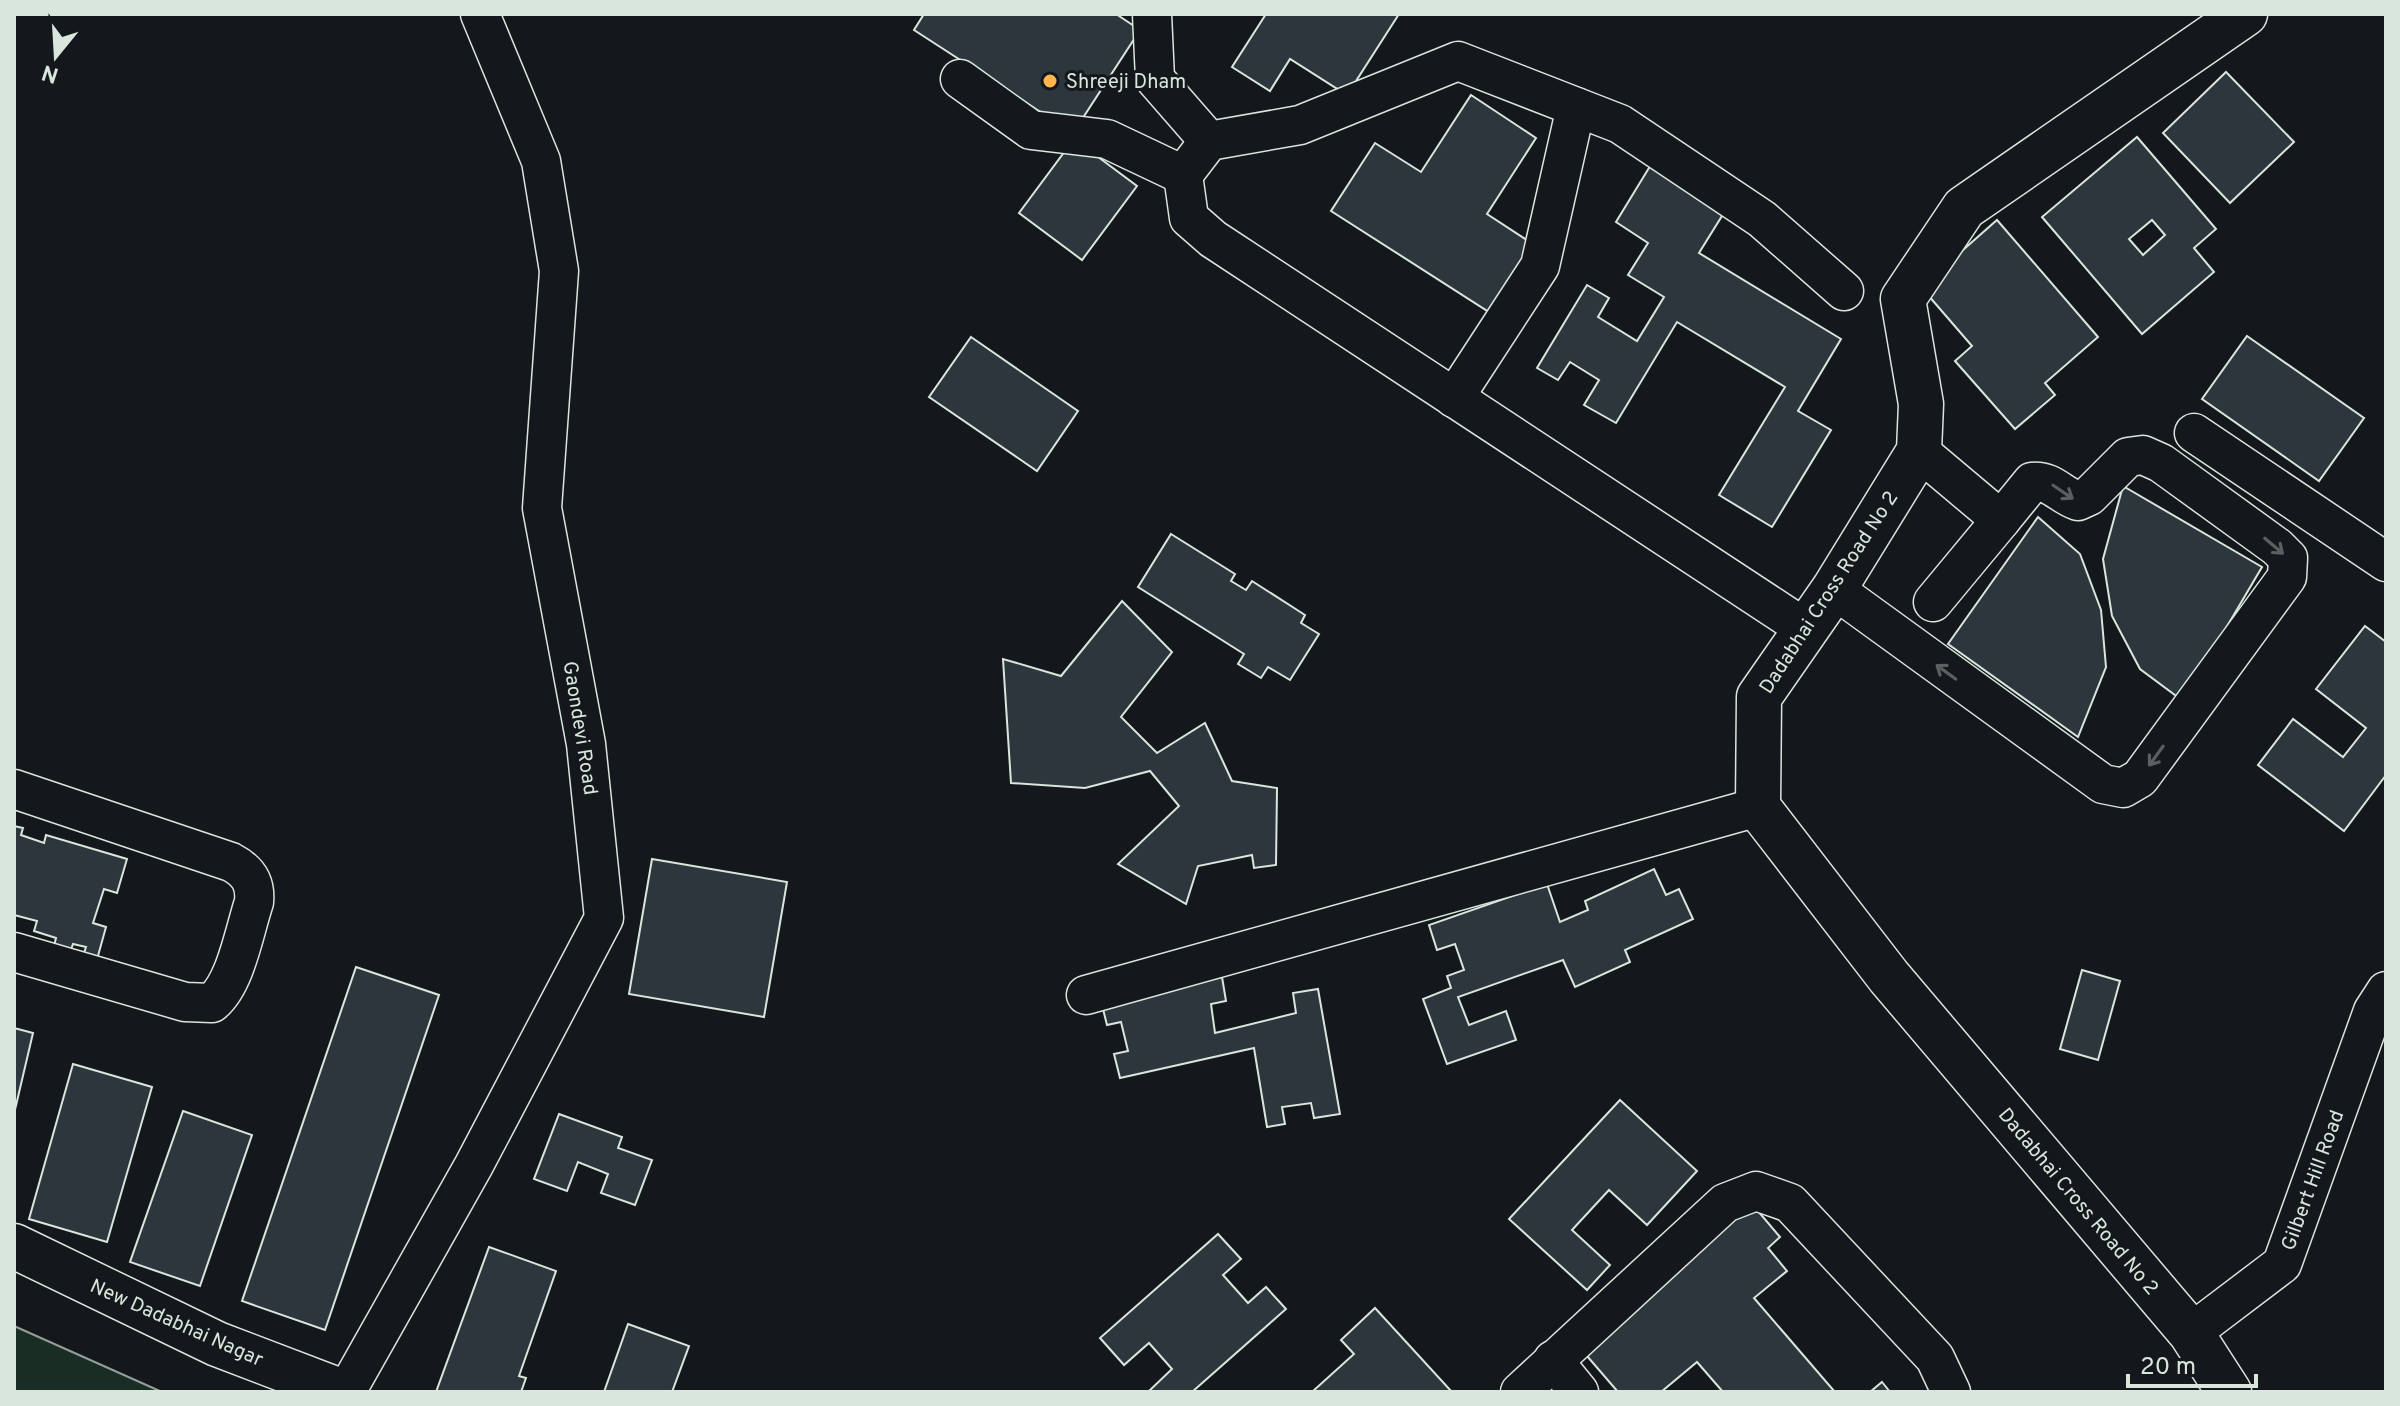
<svg xmlns="http://www.w3.org/2000/svg" width="2400" height="1406" font-family="Overpass,sans-serif">
  <style>
    .green { fill: #1a2d24; stroke: #939e99; stroke-width: 2 }
    .building { fill: #2c363c; stroke: #d8e6dc; stroke-width: 2; fill-rule: evenodd }
    .lines { fill: none; stroke-linecap: round; stroke-linejoin: round }
    .minor-casing { stroke: #d8e6dc; stroke-width: 41 }
    .tertiary-casing { stroke: #d8e6dc; stroke-width: 47 }
    .minor { stroke: #14181c; stroke-width: 38 }
    .tertiary { stroke: #14181c; stroke-width: 44 }
    .oneway { stroke: #59605f }
    .poi-dot { fill: #ffb74d; stroke: #14181c; stroke-width: 3 }
    .labels { text-anchor: middle; stroke-width: 6; stroke-linejoin: round; paint-order: stroke }
    .poi-label { font-size: 20px; fill: #d8e6dc; stroke: #14181c; text-anchor: start }
    .street-label { font-size: 20px; fill: #d8e6dc; stroke: #14181c }
  </style>
  <rect width="100%" height="100%" fill="#14181c"/>
  <path class="green" d="M14 1326 162 1392H14Z"/>
  <g class="building">
    <path d="M924 14H1116L1140 30 1073 133 914 30Z"/>
    <path d="M1266 14H1399L1347 95 1290 59 1270 91 1232 67Z"/>
    <path d="M2226 72 2294 142 2230 203 2163 133Z"/>
    <path d="M1471 95 1536 138 1487 214 1533 244 1489 312 1331 211 1375 143 1421 172Z"/>
    <path d="M2137 137 2216 229 2194 248 2214 272 2142 334 2042 217ZM2152 220 2165 235 2143 255 2129 239Z"/>
    <path d="M1074 139 1137 186 1082 260 1019 213Z"/>
    <path d="M1655 158 1730 203 1699 253 1841 339 1798 411 1831 430 1772 527 1719 495 1785 387 1677 322 1616 423 1584 405 1599 380 1570 362 1558 380 1537 368 1587 285 1609 298 1598 317 1637 341 1664 297 1628 275 1648 243 1616 222Z"/>
    <path d="M1997 220 2098 337 2045 383 2055 395 2015 429 1955 361 1972 346 1921 287Z"/>
    <path d="M2247 336 2364 418 2319 481 2202 399Z"/>
    <path d="M971 337 1078 411 1037 471 929 397Z"/>
    <path d="M2123 486 2262 567 2183 701 2140 669 2112 616 2103 559Z"/>
    <path d="M2038 517 2080 554 2101 610 2106 667 2078 737 1948 644Z"/>
    <path d="M1171 534 1235 574 1231 581 1246 590 1252 581 1305 615 1301 623 1319 634 1290 680 1268 667 1261 678 1238 664 1244 654 1138 587Z"/>
    <path d="M1122 601 1172 652 1121 717 1157 753 1205 723 1232 781 1277 788 1276 865 1254 868 1252 855 1198 866 1186 904 1118 864 1179 806 1150 771 1085 788 1011 783 1003 659 1061 676Z"/>
    <path d="M2365 626 2386 642V775L2344 831 2258 765 2293 719 2343 757 2366 728 2316 689Z"/>
    <path d="M14 826 23 828 21 835 44 843 46 835 127 859 117 893 104 889 93 923 106 927 96 963 82 959 86 947 73 944 69 955 53 950 56 938 34 931 37 921 14 915Z"/>
    <path d="M652 859 787 882 764 1017 629 994Z"/>
    <path d="M1654 869 1666 895 1679 889 1693 919 1625 950 1630 962 1575 987 1563 960 1458 997 1469 1025 1506 1011 1516 1040 1447 1064 1423 999 1451 988 1447 976 1464 970 1455 944 1437 950 1429 925 1547 884 1560 922 1588 910 1585 901Z"/>
    <path d="M356 967 439 995 325 1330 242 1301Z"/>
    <path d="M2082 970 2120 981 2098 1060 2060 1049Z"/>
    <path d="M1222 977 1226 1001 1211 1004 1215 1033 1296 1013 1293 993 1318 989 1340 1114 1314 1118 1311 1103 1282 1107 1285 1124 1267 1127 1254 1048 1120 1078 1114 1054 1128 1051 1121 1022 1107 1025 1102 1005Z"/>
    <path d="M14 1028 33 1033 14 1114Z"/>
    <path d="M73 1064 152 1087 107 1242 29 1219Z"/>
    <path d="M1620 1100 1697 1171 1647 1225 1609 1190 1572 1230 1610 1265 1587 1290 1509 1219Z"/>
    <path d="M183 1111 252 1135 200 1286 130 1262Z"/>
    <path d="M559 1114 622 1137 618 1148 652 1160 635 1205 601 1193 608 1174 578 1162 567 1191 534 1179Z"/>
    <path d="M1752 1204 1780 1237 1768 1248 1787 1271 1754 1298 1835 1392H1723L1697 1362 1661 1392H1618L1581 1349Z"/>
    <path d="M1218 1234 1241 1259 1223 1275 1248 1303 1266 1287 1286 1309 1192 1392H1148L1172 1369 1149 1343 1124 1365 1100 1338Z"/>
    <path d="M489 1247 556 1271 519 1376 526 1378 521 1392H436Z"/>
    <path d="M1375 1308 1452 1392H1312L1354 1354 1341 1340Z"/>
    <path d="M628 1324 689 1346 672 1392H604Z"/>
    <path d="M1882 1382 1890 1392H1870Z"/>
  </g>
  <g class="lines">
    <g class="minor-casing">
      <g id="minor">
        <path d="M1152 14 1155 79 1209 141"/>
        <path d="M960 79 1031 130 1107 139 1183 175"/>
        <path d="M1454 398 1540 266 1576 107"/>
        <path d="M2194 433 2386 562"/>
        <path d="M1834 589 2103 784 2123 788 2140 778 2287 577 2288 558 2277 547 2161 463 2143 455 2128 457 2089 496 2078 501C2060 495 2052 480 2032 482L2001 520 1919 451"/>
        <path d="M1933 602 2001 520"/>
        <path d="M1806 629 1213 239 1189 218 1183 175 1209 141 1300 125 1458 61 1620 124 1762 219 1844 291"/>
        <path d="M14 789 231 862C248 871 256 882 254 902 244 932 236 983 212 1003L185 1002 14 952"/>
        <path d="M1086 995 1758 807"/>
        <path d="M2191 1333 2282 1264 2373 1011 2386 991"/>
        <path d="M1553 1360 1579 1392"/>
        <path d="M346 1392 474 1165 604 918 586 744 542 508 559 271 541 161 480 14"/>
        <path d="M1520 1392 1725 1203 1756 1191 1790 1203 1935 1358 1951 1392"/>
      </g>
    </g>
    <g class="tertiary-casing">
      <g id="tertiary">
        <path d="M14 1246 217 1344 343 1392"/>
        <path d="M2229 1392 2191 1333 1889 977 1758 807 1759 697 1834 589 1919 451 1921 404 1903 299 1964 208 2245 14"/>
      </g>
    </g>
    <use href="#minor" class="minor"/>
    <use href="#tertiary" class="tertiary"/>
  </g>
  <defs><path id="oneway-shaft" d="M-6 0H5M1.5-3L5.5 0L1.5 3" fill="none" stroke-width="1.6" stroke-linecap="round" stroke-linejoin="round" transform="scale(2)"/></defs>
  <g class="oneway">
    <use href="#oneway-shaft" transform="translate(2063 492) rotate(34)"/>
    <use href="#oneway-shaft" transform="translate(2274 546) rotate(40)"/>
    <use href="#oneway-shaft" transform="translate(1946 672) rotate(-144)"/>
    <use href="#oneway-shaft" transform="translate(2156 756) rotate(126)"/>
  </g>
  <circle class="poi-dot" cx="1050" cy="81" r="8"/>
  <g class="labels">
    <g class="poi-label">
      <text x="1066" y="88">Shreeji Dham</text>
    </g>
    <g class="street-label">
      <text transform="translate(1828 592) rotate(-57)" y="7">Dadabhai Cross Road No 2</text>
      <text transform="translate(581 728) rotate(81)" y="7">Gaondevi Road</text>
      <text transform="translate(2312 1180) rotate(-70)" y="7">Gilbert Hill Road</text>
      <text transform="translate(2079 1201) rotate(50)" y="7">Dadabhai Cross Road No 2</text>
      <text transform="translate(177 1322) rotate(24)" y="7">New Dadabhai Nagar</text>
    </g>
  </g>
  <rect width="2400" height="1406" fill="none" stroke="#d8e6dc" stroke-width="32"/>
  <g transform="translate(56 56) rotate(198)" stroke="#14181c" stroke-width="6" paint-order="stroke">
  <path d="M0-6L14 30L0 20L-14 30Z" fill="#d8e6dc"/>
  <text y="-12" font-size="22" font-weight="bold" text-anchor="middle" fill="#d8e6dc">N</text>
  </g>
  <path d="M2128 1374v12h128v-12" fill="none" stroke="#d8e6dc" stroke-width="4"/>
  <text x="2140" y="1374" font-size="24" fill="#d8e6dc" stroke="#14181c" stroke-width="6" paint-order="stroke">20 m</text>
</svg>
